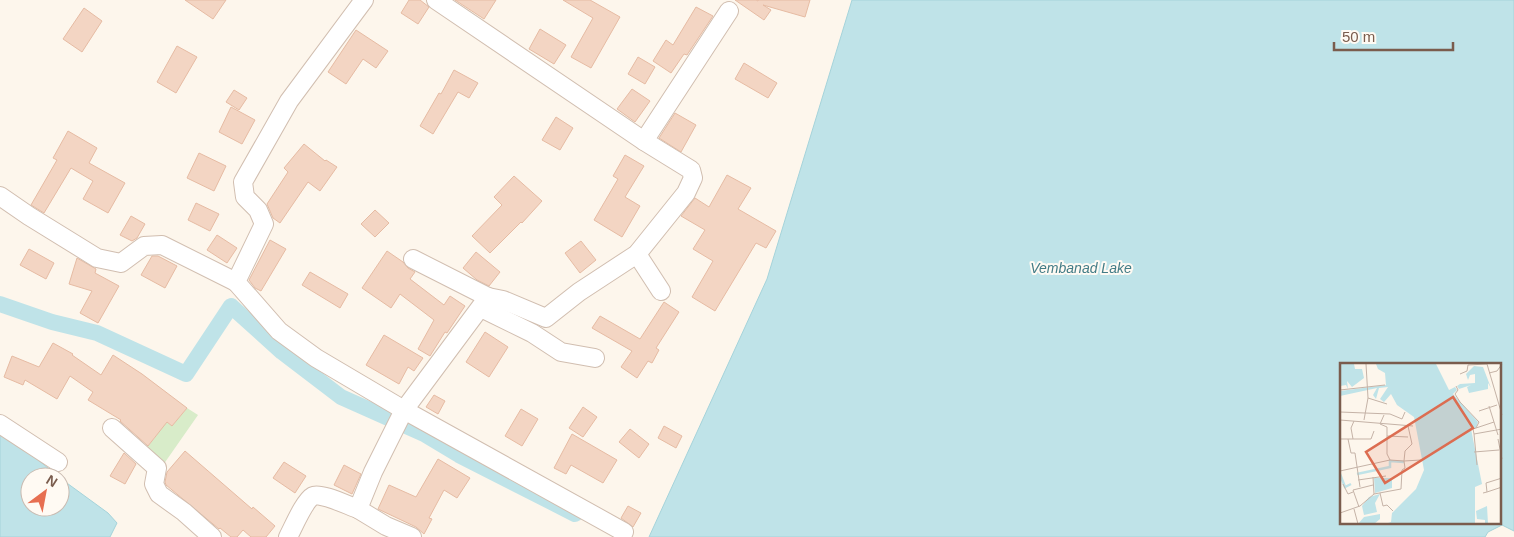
<svg xmlns="http://www.w3.org/2000/svg" width="1514" height="537" font-family="Helvetica,sans-serif">
  <style>
    .green { fill: #d8ecc9 }
    .water { fill: #bfe3e8; stroke: #a5d3da; fill-rule: evenodd }
    .lines { fill: none; stroke-linecap: round; stroke-linejoin: round }
    .canal { stroke: #bfe3e8; stroke-width: 16 }
    .building { fill: #f3d5c3; stroke: #e6bba3 }
    .minor-casing { stroke: #d1beb0; stroke-width: 20 }
    .minor { stroke: #fff; stroke-width: 18 }
    .labels { text-anchor: middle; stroke-width: 4; stroke-linejoin: round; paint-order: stroke }
    .water-label { font-size: 14px; font-style: italic; fill: #437c86; stroke: #fffaf3 }
    .inset-river { fill: none; stroke: #bfe3e8; stroke-width: 2.5 }
    .inset-road { fill: none; stroke: #c5b3a7; stroke-width: 1 }
    .view { fill: #dc6d51; fill-opacity: 0.15; stroke: #dc6d51; stroke-width: 2.5 }
    .inset-edge { fill: none; stroke: #7a5c4d; stroke-width: 2.5 }
  </style>
  <rect width="100%" height="100%" fill="#fdf6ec"/>
  <path class="green" d="M187 408 198 415 161 468 144 451 157 435 158 414 172 426Z"/>
  <g class="water">
    <path d="M852 0H1514V531L1502 525 1488 532 1485 537H649L767 279ZM1342 364H1500V523H1342Z"/>
    <path d="M0 432 21 446 59 477H30V507H60V478L108 513 117 523 110 537H0Z"/>
  </g>
  <g class="lines">
    <path class="canal" d="M0 304 52 322 97 333 186 374 231 306 282 352 341 397 424 434 459 455 575 514"/>
  </g>
  <g class="building">
    <path d="M185 0H226L213 19Z"/>
    <path d="M409 0H420L429 7 418 24 401 13Z"/>
    <path d="M455 0H496L484 19Z"/>
    <path d="M563 0H590L620 17 591 68 571 57 593 18Z"/>
    <path d="M735 0H756L758 1V0H810L805 17 763 5 771 10 764 20Z"/>
    <path d="M696 7 713 16 687 55 684 54 671 73 653 61 666 40 673 45Z"/>
    <path d="M84 8 102 21 82 52 63 39Z"/>
    <path d="M540 29 566 45 554 64 529 49Z"/>
    <path d="M356 30 388 51 376 68 363 59 346 84 328 72Z"/>
    <path d="M177 46 197 57 176 93 157 82Z"/>
    <path d="M638 57 655 67 645 84 628 74Z"/>
    <path d="M744 63 777 83 768 98 735 79Z"/>
    <path d="M454 70 478 83 469 98 458 92 433 134 420 126 439 93 441 94Z"/>
    <path d="M632 89 650 101 635 122 617 109Z"/>
    <path d="M234 90 247 98 239 110 226 102Z"/>
    <path d="M231 107 255 120 242 144 219 132Z"/>
    <path d="M675 113 696 125 681 152 659 138Z"/>
    <path d="M556 117 573 128 560 150 542 140Z"/>
    <path d="M68 131 97 148 89 163 125 183 108 213 83 199 93 181 71 168 44 213 31 205 57 160 53 158Z"/>
    <path d="M304 144 325 161 326 160 337 167 320 191 308 182 280 223 273 218 267 204 288 172 284 168Z"/>
    <path d="M199 153 226 166 214 191 187 178Z"/>
    <path d="M625 155 644 166 625 197 640 206 622 237 594 220 618 179 613 176Z"/>
    <path d="M727 175 751 188 738 209 776 231 766 248 756 243 715 311 692 297 713 261 693 249 705 230 681 216 695 198 709 207Z"/>
    <path d="M514 176 542 201 522 223 521 222 490 253 472 236 502 205 494 197Z"/>
    <path d="M196 203 219 214 210 231 188 220Z"/>
    <path d="M375 210 389 223 375 237 361 224Z"/>
    <path d="M131 216 145 224 137 238 132 241 120 235Z"/>
    <path d="M217 235 237 248 227 263 207 250Z"/>
    <path d="M270 240 286 249 261 291 255 288 249 280Z"/>
    <path d="M581 241 596 260 580 273 565 253Z"/>
    <path d="M29 249 54 263 46 279 20 265Z"/>
    <path d="M387 251 403 262 408 268 415 272 410 279 444 305 450 296 465 306 447 333 445 332 430 356 418 349 434 320 400 294 391 308 362 288Z"/>
    <path d="M476 252 500 272 489 286 477 280 463 268Z"/>
    <path d="M152 256H158L177 266 165 288 141 275Z"/>
    <path d="M77 258 96 269 95 273 119 286 98 323 80 313 92 291 69 284Z"/>
    <path d="M310 272 348 294 340 308 302 285Z"/>
    <path d="M664 302 679 312 656 348 659 350 652 363 648 361 637 378 621 367 632 351 592 328 600 316 640 339Z"/>
    <path d="M485 332 508 347 489 377 466 362Z"/>
    <path d="M384 335 423 358 414 371 408 367 399 384 366 365Z"/>
    <path d="M53 343 73 354 72 355 101 375 113 355 142 374 187 408 172 426 167 422 148 446 120 421 121 420 88 400 93 392 70 376 57 399 25 380 23 385 4 377 12 356 39 367Z"/>
    <path d="M434 395 445 401 438 414 426 407Z"/>
    <path d="M583 407 597 417 583 437 569 428Z"/>
    <path d="M521 409 538 419 522 446 505 436Z"/>
    <path d="M664 426 682 436 676 448 658 438Z"/>
    <path d="M630 429 649 444 639 458 619 442Z"/>
    <path d="M572 434 617 460 603 483 571 465 566 474 554 468Z"/>
    <path d="M185 451 252 509 253 507 275 526 266 537H251L243 530 237 537H231L220 528 219 529 166 485 165 482 167 472Z"/>
    <path d="M124 453 136 464 125 484 110 476Z"/>
    <path d="M438 459 470 478 457 498 444 490 429 518 432 519 424 534 416 527 378 509 389 485 416 497Z"/>
    <path d="M284 462 306 476 295 493 273 478Z"/>
    <path d="M344 465 361 474 352 494 334 485Z"/>
    <path d="M628 506 641 513 633 527 621 518Z"/>
  </g>
  <g class="lines">
    <g class="minor-casing">
      <g id="minor">
        <path d="M436 0 644 141"/>
        <path d="M0 196 29 216 97 258 121 263 144 246 162 245 236 282"/>
        <path d="M637 254 661 291"/>
        <path d="M413 259 488 297"/>
        <path d="M481 308 532 333 561 352 595 358"/>
        <path d="M0 424 58 462"/>
        <path d="M112 428 157 468 154 484 159 494 184 512 212 537"/>
        <path d="M358 509 386 526 412 537"/>
        <path d="M624 532 404 410 488 297 503 300 546 318 579 292 637 254 686 193 693 178 691 170 644 141 729 11"/>
        <path d="M288 537C293 528 304 501 313 496 320 492 349 506 358 509L373 472 404 410 316 358 279 331 236 282 264 224 258 210 245 197 243 182 289 101 364 0"/>
      </g>
    </g>
    <use href="#minor" class="minor"/>
  </g>
  <g class="labels">
    <g class="water-label">
      <text x="1081" y="273">Vembanad Lake</text>
    </g>
  </g>
  <g transform="translate(1340 363)">
    <rect width="161" height="161" fill="#fdf6ec"/>
    <path d="M14 1 15 6H22L24 15 12 24 7 18 8 26 6 22 0 23 1 1ZM36 1H96L109 27 115 24 117 27 113 31 138 59 136 65 131 66 142 121 135 124V160L45 161 51 159 52 150 76 126 84 107 74 54 57 42 51 31 44 39 40 36 48 24 39 25 36 36 33 32 37 25 0 33V28L46 22 45 10 38 6ZM134 3 143 4 151 25 148 20V26L129 30 127 24 131 22 119 26 117 23 120 21 135 20V11L130 12 128 17 126 11ZM34 115H52V125L35 130ZM40 131 35 140 37 149 24 152 22 143 29 134ZM147 143 148 161H145V157L137 156 136 148ZM40 151V156L34 161H18L24 154Z" fill="#bfe3e8"/>
    <path class="inset-river" d="M0 111 5 124 11 121M17 111 50 104V98L64 99"/>
    <path class="inset-road" d="M26 1 28 35M147 1 162 52M149 10 157 8 162 1M120 11 127 8 128 2 147 1M116 23 118 27 115 31 120 39 139 59 136 65M0 27 45 22M149 43 158 72M139 48 157 42M0 49 50 51 62 56 65 49M0 57 73 63M24 57 28 35 47 41M154 59 133 66 134 71 162 66M68 63 72 81 65 88 64 98 81 97M134 71 137 102M47 73 68 74M0 76H31L34 68M8 76 11 90H15L20 124M13 76 11 65 14 58M158 76 162 96M134 89 159 87M0 108 50 97M18 117 46 113M3 121 8 131 13 129M147 129 162 124M40 130 43 143 47 142 53 148M143 130 147 129 146 120 162 115M34 131 61 126 62 107 65 105 64 98 50 97 47 91V64L40 61 44 52M19 144 13 127 33 122M14 146 18 161M0 150 20 143 34 131 33 114"/>
    <path class="view" d="M113 34 133 65 45 120 26 89Z"/>
    <rect width="161" height="161" class="inset-edge"/>
  </g>
  <g transform="translate(45 492) rotate(32)"><circle r="24" fill="#fffaf3" stroke="#cabbb1"/>
  <path d="M0-4L9 19L0 12L-9 19Z" fill="#e76f51"/>
  <text y="-8" font-size="14" font-weight="bold" text-anchor="middle" fill="#7a5c4d">N</text>
  </g>
  <path d="M1334 42v8h119v-8" fill="none" stroke="#7a5c4d" stroke-width="2.5"/>
  <text x="1342" y="42" font-size="15" fill="#7a5c4d" stroke="#fffaf3" stroke-width="4" paint-order="stroke">50 m</text>
</svg>
